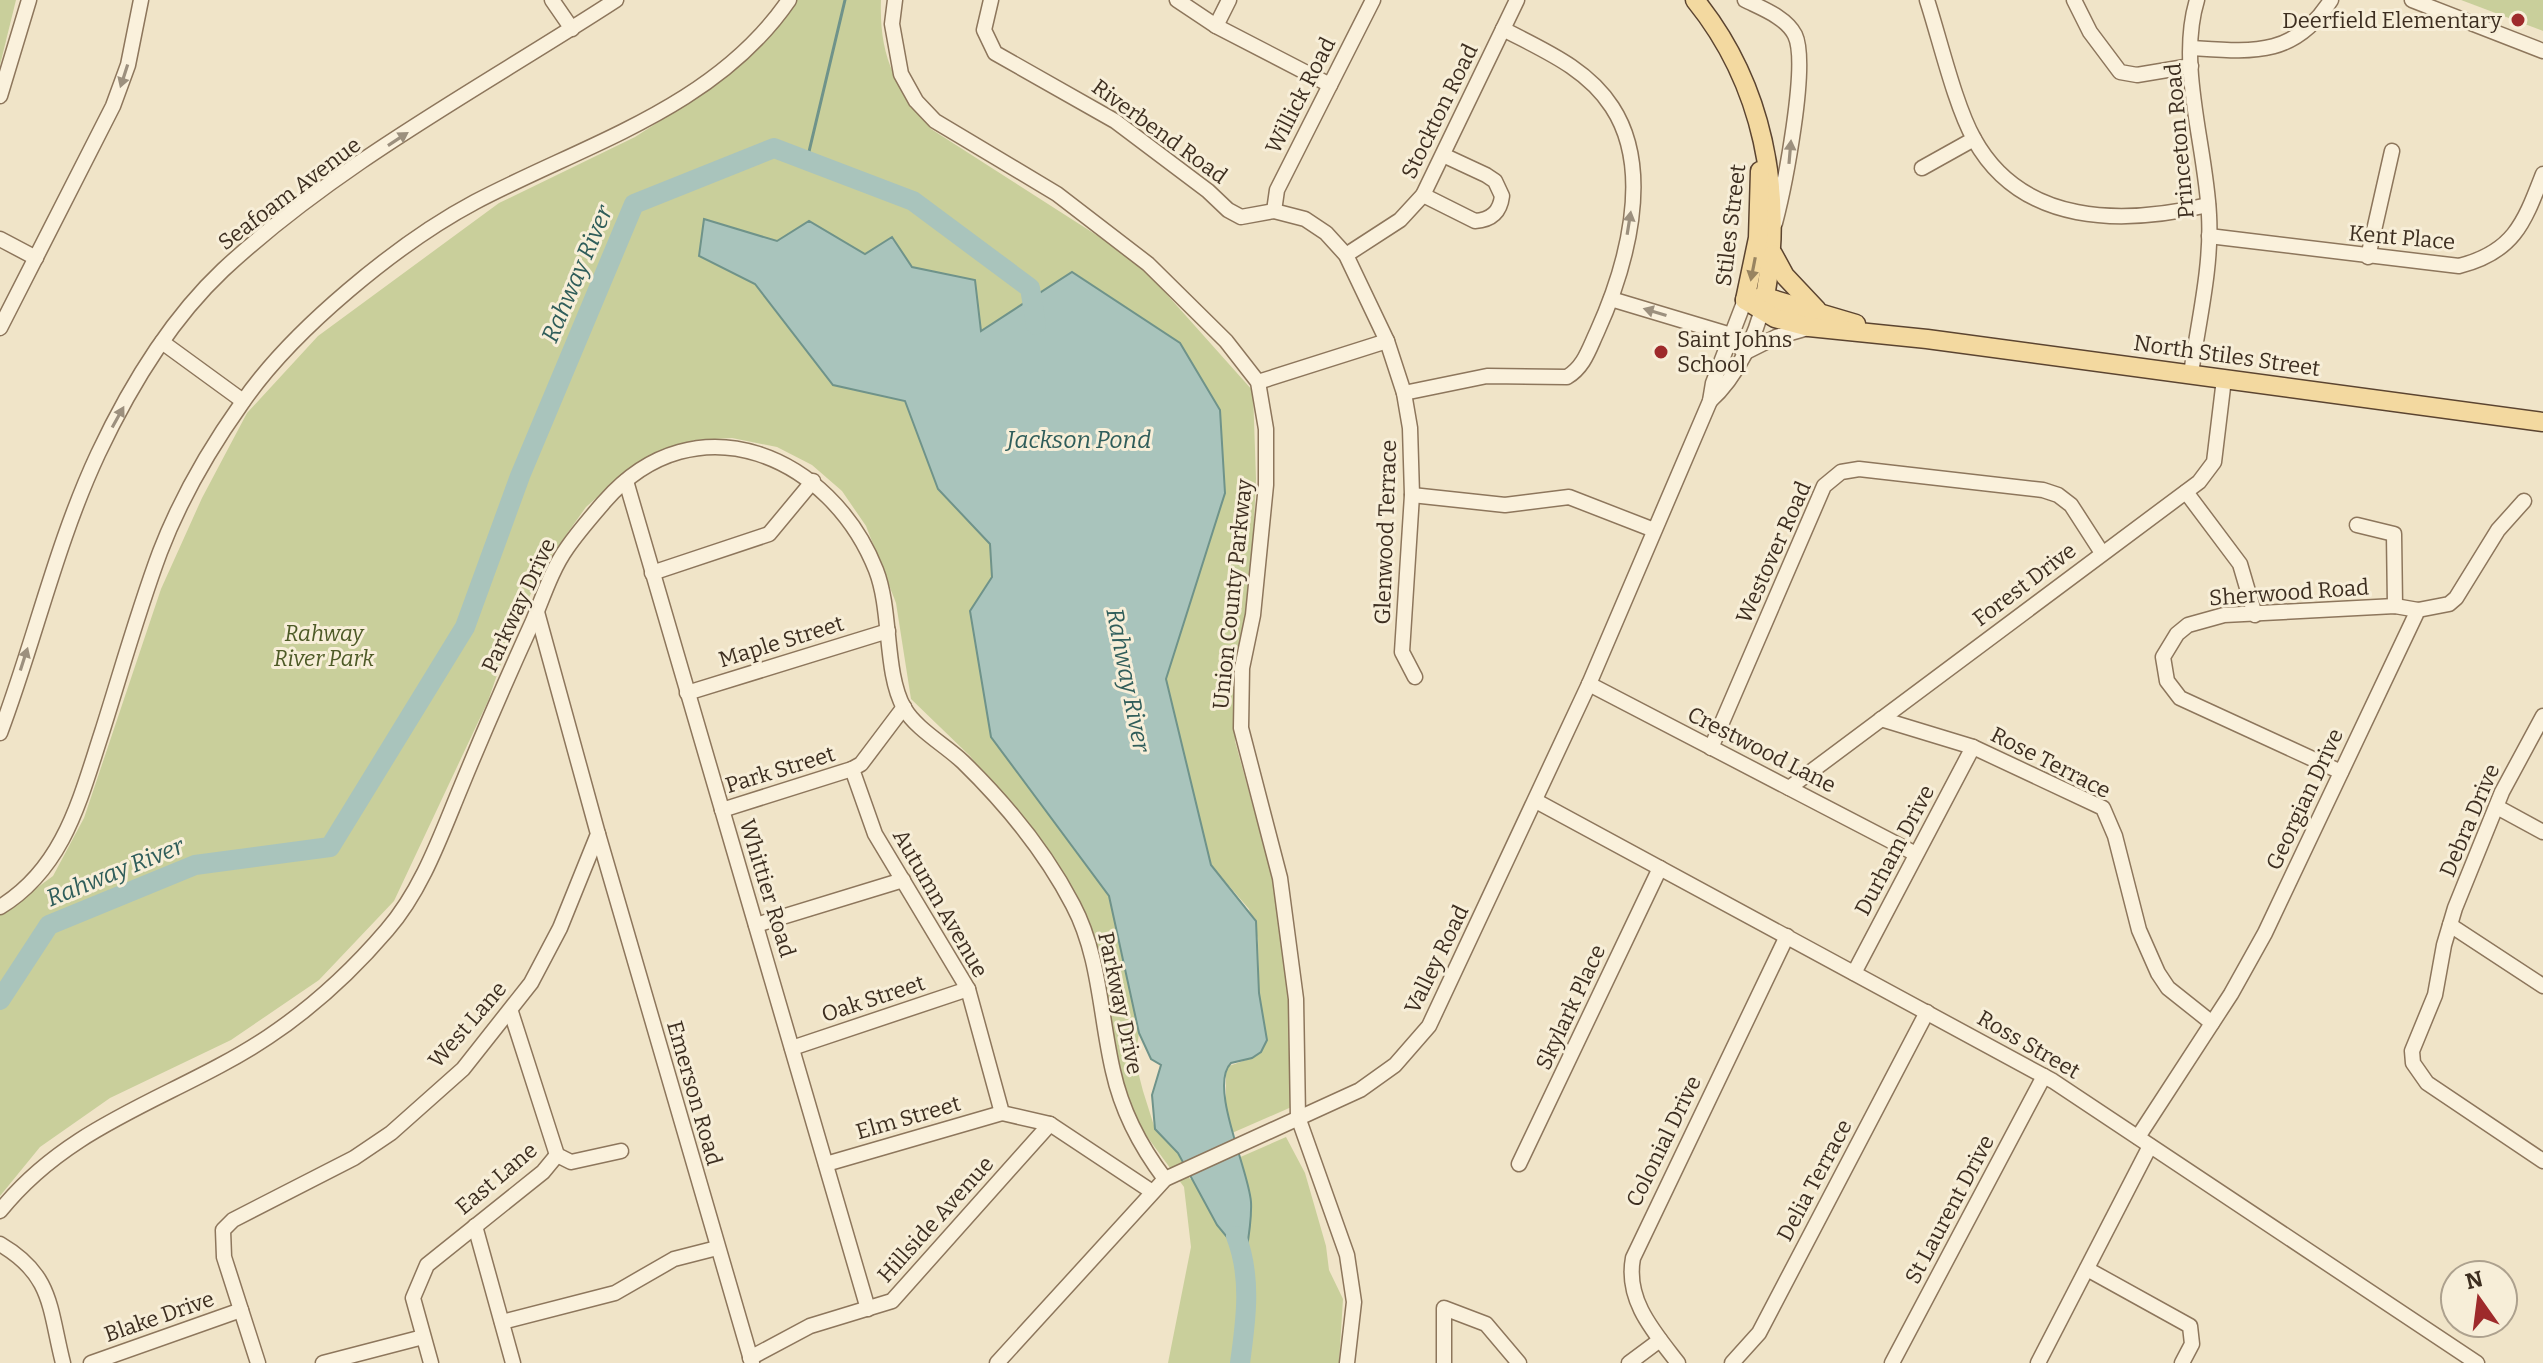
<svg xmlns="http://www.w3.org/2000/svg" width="2543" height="1363" font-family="Bitter,serif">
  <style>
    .green { fill: #c9cf9b }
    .water { fill: #a9c4bc; stroke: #6f938a; stroke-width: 2 }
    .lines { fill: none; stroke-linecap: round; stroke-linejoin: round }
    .stream { stroke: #6f938a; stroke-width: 3 }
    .river { stroke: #a9c4bc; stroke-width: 20 }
    .minor-casing { stroke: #8d765c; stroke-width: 17 }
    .major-casing { stroke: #5b4430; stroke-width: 21 }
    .minor { stroke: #faf1dc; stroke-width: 14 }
    .major { stroke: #f3d9a0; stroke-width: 18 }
    .oneway { fill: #9c907e }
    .oneway2 { fill: #988460 }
    .poi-dot { fill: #9e2a2b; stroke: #f7eed8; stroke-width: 3 }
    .labels { text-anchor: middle; stroke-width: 6; stroke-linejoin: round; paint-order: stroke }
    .poi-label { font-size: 22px; fill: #3d2e20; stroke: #f7eed8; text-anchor: end }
    .street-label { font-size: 22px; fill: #3d2e20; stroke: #f7eed8 }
    .park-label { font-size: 22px; font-style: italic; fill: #4d5a26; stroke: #f7eed8 }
    .water-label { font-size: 24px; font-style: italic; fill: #2f5d5a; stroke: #f7eed8 }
  </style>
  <rect width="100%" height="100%" fill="#f0e4c8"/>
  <g class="green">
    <path d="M0 0H16L0 65Z"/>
    <path d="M794 0H881C879 56 895 87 931 129L1137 261 1253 391 1256 479 1250 605 1235 680V741L1288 934 1296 1105 1232 1133 1226 1118V1067L1252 1058 1261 1051 1267 1040 1259 993 1258 939 1249 909 1211 865 1166 679 1225 493 1220 410 1180 343 1073 272 981 331 975 280 912 267 892 237 865 254 809 221 777 241 704 220 699 256 755 284 833 385 905 401 938 489 990 544 992 577 970 611 991 737 1109 896 1139 1033 1135 1060 1143 1091 1155 1129 1178 1153 1190 1179 1286 1137 1305 1173 1326 1246 1329 1270 1343 1299 1339 1363H1168L1191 1247 1184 1187 1143 1131 1127 1098 1088 920 1075 892 970 756 911 699 896 603 866 526 842 491 812 465 777 447 732 438 695 440 658 451 619 478 586 507 549 559 514 626 488 701 394 901 319 980 231 1040 110 1098 40 1147 0 1196V915L53 876 84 818 161 589 202 498 247 413 318 336 499 203 635 137 691 101Z"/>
    <path d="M2461 0H2543V31Z"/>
  </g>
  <path class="water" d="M704 219 777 241 809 221 865 254 892 237 912 267 975 280 981 331 1072 272 1180 343 1220 410 1225 493 1166 679 1211 865 1256 921 1259 993 1267 1040 1261 1052 1252 1058 1231 1063C1208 1086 1249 1170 1251 1202 1252 1221 1248 1241 1245 1259L1217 1225 1178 1153 1155 1129 1152 1095 1161 1065 1151 1059 1139 1033 1109 896 991 737 970 611 992 577 990 544 938 489 905 401 833 385 755 284 699 256Z"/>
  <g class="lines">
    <path class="stream" d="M807 160 845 0"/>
    <g class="river">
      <path d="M0 1000 49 925 195 865 330 847 465 627 520 476 634 204 774 148 913 201 1030 288 1036 325"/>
      <path d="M1236 1236C1252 1277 1246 1320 1240 1363"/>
    </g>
    <g class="minor-casing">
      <g id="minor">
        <path d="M552 0 572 29"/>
        <path d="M895 0 892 24 901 74 916 101 935 121 1057 194 1148 264 1226 341 1258 382 1266 429V485L1253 615 1242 668 1241 728 1280 878 1296 999 1298 1117 1347 1255 1354 1302 1347 1363"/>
        <path d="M991 0 984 30 995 53 1115 121 1208 191 1228 210 1241 217 1274 211 1305 219 1326 233 1346 255 1387 341 1404 393 1410 428 1412 495 1402 652 1415 677"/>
        <path d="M1177 0 1216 26 1330 85"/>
        <path d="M1745 0C1761 8 1786 17 1795 35 1809 64 1784 189 1775 223"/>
        <path d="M1927 0C1940 40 1955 105 1974 139 2022 226 2123 225 2208 205"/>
        <path d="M2074 0 2090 32 2120 72 2137 75 2191 66"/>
        <path d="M2412 0 2543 51"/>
        <path d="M1216 26 1229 0"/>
        <path d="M2193 48C2253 52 2295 57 2331 0"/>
        <path d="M0 96 29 0"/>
        <path d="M1922 168 1974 139"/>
        <path d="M1423 195 1475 221C1491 220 1500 212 1502 196L1495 181 1486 175 1443 155"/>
        <path d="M1274 211 1277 190 1373 0"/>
        <path d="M2209 236 2459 266C2514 252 2524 223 2543 174"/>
        <path d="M0 239 36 258"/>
        <path d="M1346 255 1400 220 1423 195 1517 0"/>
        <path d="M2368 257 2392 151"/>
        <path d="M1611 299 1731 335 1744 353 1776 337 1808 328"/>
        <path d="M0 328 113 106 128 65 141 0"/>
        <path d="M162 342 243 401"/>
        <path d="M2191 374C2198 323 2212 267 2209 215 2206 147 2177 65 2197 0"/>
        <path d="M1258 382 1387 341"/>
        <path d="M1404 393 1487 376 1567 377C1584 367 1589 349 1597 332 1626 268 1654 171 1612 107 1587 68 1543 50 1503 29"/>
        <path d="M1710 401C1737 377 1756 336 1764 301"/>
        <path d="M626 481 868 1309"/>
        <path d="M2186 492 2240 564 2255 615"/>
        <path d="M1412 495 1505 505 1569 497 1654 530"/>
        <path d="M2357 525 2394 534 2395 606"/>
        <path d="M652 573 769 534 813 481"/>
        <path d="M1589 684 1914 853"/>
        <path d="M687 693 888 631"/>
        <path d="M904 707 861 764 852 769 875 834 968 989 1002 1113 1050 1124 1151 1191"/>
        <path d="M2543 716 2502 792 2455 908 2444 945 2435 995 2412 1051 2413 1063 2427 1083 2543 1161"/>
        <path d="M1881 719 1973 747 2103 808 2115 836 2139 930 2158 973 2168 988 2212 1023"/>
        <path d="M0 733C35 640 56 544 98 454 129 388 170 320 223 270 339 162 484 86 616 0"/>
        <path d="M1711 748 1824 486 1841 472 1859 469 2043 490 2058 495 2071 505 2102 553"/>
        <path d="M2341 772 2180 698 2167 681 2163 657 2177 634 2188 625 2224 615 2395 606 2418 610"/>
        <path d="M1789 788 2199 482 2214 462 2224 379"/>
        <path d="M1536 801 2053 1081 2477 1363"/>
        <path d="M2497 807 2543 832"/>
        <path d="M722 810 852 769"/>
        <path d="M598 834 752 1363"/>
        <path d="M0 907C64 868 80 799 102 732 121 672 138 611 160 552 180 500 210 448 242 403 292 330 398 243 475 202 585 144 715 108 789 0"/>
        <path d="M756 925 903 880"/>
        <path d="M2450 925 2543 986"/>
        <path d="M1854 973 1973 747"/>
        <path d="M511 1012 557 1155"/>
        <path d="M792 1048 968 989"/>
        <path d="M2138 1137 2231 994 2265 933 2418 610 2449 604 2456 598 2498 530 2524 501"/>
        <path d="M557 1155 571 1162 621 1151"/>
        <path d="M826 1164 1002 1113"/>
        <path d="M1519 1164 1660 868"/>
        <path d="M0 1211C72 1121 176 1098 268 1037 313 1007 352 971 387 930 422 890 441 835 461 787 484 731 508 676 533 621 543 597 552 569 567 548 578 532 592 516 605 501 696 397 831 456 876 570 892 611 884 672 904 708 916 729 945 745 963 762 1005 803 1046 853 1073 905 1100 956 1100 1016 1113 1071 1122 1112 1140 1146 1165 1179"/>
        <path d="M475 1226 513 1363"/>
        <path d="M0 1244C53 1275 49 1308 63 1363"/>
        <path d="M2087 1269 2190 1326 2192 1344 2182 1363"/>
        <path d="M502 1322 615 1293 674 1259 717 1248"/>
        <path d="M750 1358 810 1326 892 1301 1050 1124"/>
        <path d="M91 1363 241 1310"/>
        <path d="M258 1363 224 1257 223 1230 233 1220 354 1158 391 1133 463 1069 531 983 560 928 598 834 537 612"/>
        <path d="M323 1363 423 1337"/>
        <path d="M431 1363 413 1298 427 1265 543 1172 557 1155"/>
        <path d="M997 1363 1165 1179 1360 1090 1395 1065 1429 1026 1589 684 1710 401 1713 383 1745 300"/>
        <path d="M1444 1363V1308L1486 1324 1519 1363"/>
        <path d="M1629 1363 1660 1340"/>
        <path d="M1678 1363C1654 1332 1625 1300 1633 1258L1787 936"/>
        <path d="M1732 1363 1759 1333 1927 1012"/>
        <path d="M1892 1363 2044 1076"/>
        <path d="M2038 1363 2150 1146"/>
      </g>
    </g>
    <g class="major-casing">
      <g id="major">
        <path d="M1695 0C1763 84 1784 192 1765 297"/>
        <path d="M1773 254 1785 276 1817 310"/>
        <path d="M1753 299 1765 297 1856 324"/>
        <path d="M1745 300 1775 318 1809 327 1927 339 2543 422"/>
        <path d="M1745 300 1758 238 1760 171"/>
      </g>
    </g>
    <use href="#minor" class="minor"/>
    <use href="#major" class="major"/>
  </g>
  <defs><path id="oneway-solid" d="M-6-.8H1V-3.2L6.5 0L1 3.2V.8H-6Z" transform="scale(2)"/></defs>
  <g class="oneway">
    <use href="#oneway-solid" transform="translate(124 76) rotate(108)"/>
    <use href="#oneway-solid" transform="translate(398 139) rotate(-33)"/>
    <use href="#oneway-solid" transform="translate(1790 152) rotate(-85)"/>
    <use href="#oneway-solid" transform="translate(1629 223) rotate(-81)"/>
    <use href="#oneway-solid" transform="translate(1655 312) rotate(-163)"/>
    <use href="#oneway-solid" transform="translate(118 417) rotate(-61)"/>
    <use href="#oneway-solid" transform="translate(24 659) rotate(-72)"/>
  </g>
  <use class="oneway2" href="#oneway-solid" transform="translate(1753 269) rotate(101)"/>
  <g class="poi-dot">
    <circle cx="2518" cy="20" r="8"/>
    <circle cx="1661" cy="352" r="8"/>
  </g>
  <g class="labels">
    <g class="poi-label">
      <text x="2502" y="28">Deerfield Elementary</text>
      <text x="1677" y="347" text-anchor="start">Saint Johns<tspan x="1677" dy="25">School</tspan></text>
    </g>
    <g class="street-label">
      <text transform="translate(1300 95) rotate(-63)" y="8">Willick Road</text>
      <text transform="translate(1439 111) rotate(-64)" y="8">Stockton Road</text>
      <text transform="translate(1160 131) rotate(36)" y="8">Riverbend Road</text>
      <text transform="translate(2179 141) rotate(-95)" y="8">Princeton Road</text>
      <text transform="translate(289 193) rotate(-37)" y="8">Seafoam Avenue</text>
      <text transform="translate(1730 225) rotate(-83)" y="8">Stiles Street</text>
      <text transform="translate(2402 237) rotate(5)" y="8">Kent Place</text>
      <text transform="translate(2227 355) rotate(8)" y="8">North Stiles Street</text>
      <text transform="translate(1385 532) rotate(-88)" y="8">Glenwood Terrace</text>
      <text transform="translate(1773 552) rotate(-66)" y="8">Westover Road</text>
      <text transform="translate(2024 584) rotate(-37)" y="8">Forest Drive</text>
      <text transform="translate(2289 592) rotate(-4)" y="8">Sherwood Road</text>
      <text transform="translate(1232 594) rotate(-84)" y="8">Union County Parkway</text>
      <text transform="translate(518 605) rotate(-65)" y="8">Parkway Drive</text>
      <text transform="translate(781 641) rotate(-17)" y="8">Maple Street</text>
      <text transform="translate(1762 749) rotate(27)" y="8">Crestwood Lane</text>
      <text transform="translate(2051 762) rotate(27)" y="8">Rose Terrace</text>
      <text transform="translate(780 769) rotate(-17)" y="8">Park Street</text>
      <text transform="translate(2304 799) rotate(-65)" y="8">Georgian Drive</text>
      <text transform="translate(2469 820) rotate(-67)" y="8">Debra Drive</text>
      <text transform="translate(1894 850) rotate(-62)" y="8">Durham Drive</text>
      <text transform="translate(768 888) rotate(73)" y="8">Whittier Road</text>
      <text transform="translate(941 903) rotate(60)" y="8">Autumn Avenue</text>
      <text transform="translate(1436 959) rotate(-64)" y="8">Valley Road</text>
      <text transform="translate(873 998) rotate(-18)" y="8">Oak Street</text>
      <text transform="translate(1121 1003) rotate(78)" y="8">Parkway Drive</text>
      <text transform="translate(1570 1007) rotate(-65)" y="8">Skylark Place</text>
      <text transform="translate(467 1024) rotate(-49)" y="8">West Lane</text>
      <text transform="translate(2029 1044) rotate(30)" y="8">Ross Street</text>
      <text transform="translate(695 1093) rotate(74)" y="8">Emerson Road</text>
      <text transform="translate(908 1117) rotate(-16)" y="8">Elm Street</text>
      <text transform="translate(1663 1141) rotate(-64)" y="8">Colonial Drive</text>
      <text transform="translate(496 1178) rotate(-40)" y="8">East Lane</text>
      <text transform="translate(1814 1180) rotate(-62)" y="8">Delia Terrace</text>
      <text transform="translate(1949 1209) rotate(-62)" y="8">St Laurent Drive</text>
      <text transform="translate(935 1219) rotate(-48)" y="8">Hillside Avenue</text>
      <text transform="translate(159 1316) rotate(-19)" y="8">Blake Drive</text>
    </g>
    <g class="park-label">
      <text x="324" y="641">Rahway<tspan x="324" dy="25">River Park</tspan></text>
    </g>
    <g class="water-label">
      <text transform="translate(577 274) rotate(-67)" y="8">Rahway River</text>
      <text x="1079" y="448">Jackson Pond</text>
      <text transform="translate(1128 680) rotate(79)" y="8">Rahway River</text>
      <text transform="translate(115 872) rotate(-22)" y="8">Rahway River</text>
    </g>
  </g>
  <g transform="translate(2479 1299) rotate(346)"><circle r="38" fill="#f7eed8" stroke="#ada18e" stroke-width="2"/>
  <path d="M0-6L14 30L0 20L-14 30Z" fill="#9e2a2b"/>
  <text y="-12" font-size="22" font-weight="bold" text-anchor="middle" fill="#3d2e20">N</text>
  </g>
</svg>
